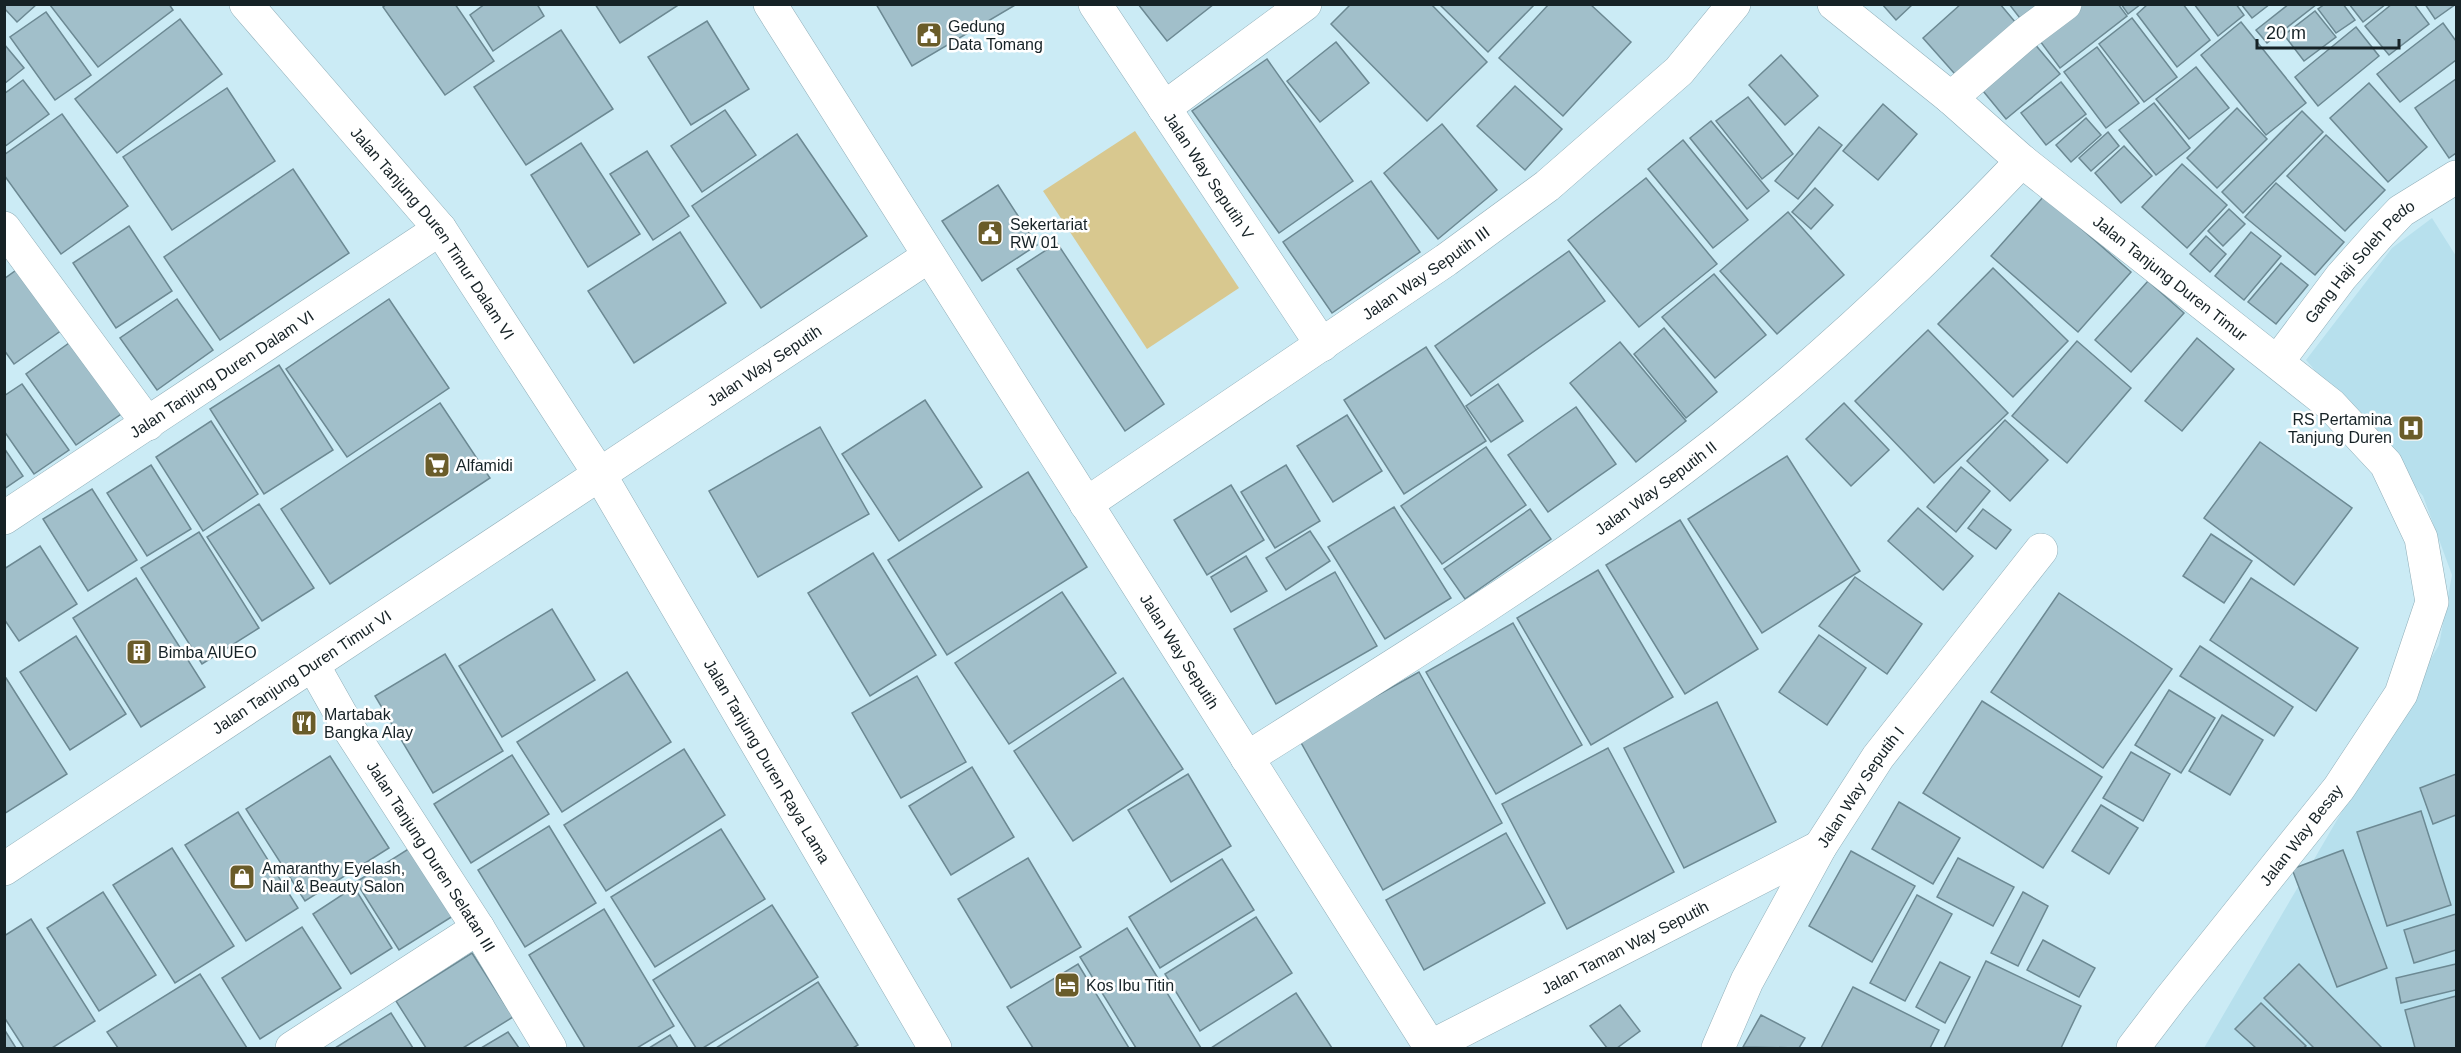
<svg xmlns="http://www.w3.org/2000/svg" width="2461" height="1053" font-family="Arial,sans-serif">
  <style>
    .built { fill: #b7e0ed }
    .green { fill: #d8c88f }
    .building { fill: #a1bfca; stroke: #6c8993; stroke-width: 1.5 }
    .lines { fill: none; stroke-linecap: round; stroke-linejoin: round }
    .minor-casing { stroke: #91afb9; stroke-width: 34 }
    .minor { stroke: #fff; stroke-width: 33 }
    .labels { text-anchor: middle; stroke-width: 5; stroke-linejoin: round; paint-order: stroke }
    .poi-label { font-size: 16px; fill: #162226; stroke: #fff; text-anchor: start }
    .street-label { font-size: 16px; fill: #162226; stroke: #fff }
  </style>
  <rect width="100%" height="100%" fill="#cbebf5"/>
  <path class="built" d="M2432 218 2456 256V1048H2204L2439 645 2452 575 2423 496 2306 360 2392 248Z"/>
  <path class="green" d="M1135 131 1239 288 1147 349 1043 191Z"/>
  <g class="building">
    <path d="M4 4H37L17 22 4 8Z"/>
    <path d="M169 4 173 10 98 67 50 5Z"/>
    <path d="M387 4H455L494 61 445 95 383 7Z"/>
    <path d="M485 4H537L544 16 493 51 470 15Z"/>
    <path d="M595 4H680L620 43Z"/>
    <path d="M876 4H1017L912 66Z"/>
    <path d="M1138 4H1214L1167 41Z"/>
    <path d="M1351 4H1431L1487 62 1427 121 1331 24Z"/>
    <path d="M1439 4H1535L1488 52Z"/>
    <path d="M1549 4H1590L1631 42 1563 116 1499 58Z"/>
    <path d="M1882 4H1913L1896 20Z"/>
    <path d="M1961 4H2000L2021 29 1962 82 1923 38Z"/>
    <path d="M2009 4H2053L2026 26Z"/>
    <path d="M2079 4H2118L2127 16 2060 68 2037 37Z"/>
    <path d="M2121 4H2141L2128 14Z"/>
    <path d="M2148 4H2183L2210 40 2177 67 2137 14Z"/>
    <path d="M2194 4H2236L2244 15 2218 36Z"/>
    <path d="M2241 4H2270L2252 18Z"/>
    <path d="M2289 4H2317L2267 43 2256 30Z"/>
    <path d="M2325 4H2343L2355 20 2336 33 2318 9Z"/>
    <path d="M2349 4H2386L2363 22Z"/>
    <path d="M2392 4H2414L2429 24 2389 55 2365 26Z"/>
    <path d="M2425 4H2456L2435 19Z"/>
    <path d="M2315 11 2336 37 2304 61 2284 35Z"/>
    <path d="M46 12 91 75 55 100 10 37Z"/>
    <path d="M2132 18 2177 77 2144 102 2099 44Z"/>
    <path d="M180 19 222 74 117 153 75 99Z"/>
    <path d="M707 21 749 89 691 125 648 57Z"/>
    <path d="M2241 22 2306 103 2266 135 2201 55Z"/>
    <path d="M2443 23 2456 41V60L2400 102 2377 74Z"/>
    <path d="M2356 27 2379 56 2318 106 2295 77Z"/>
    <path d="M561 30 613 109 526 165 474 87Z"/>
    <path d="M1336 42 1369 83 1320 122 1287 81Z"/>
    <path d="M2033 42 2060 74 2006 119 1979 86Z"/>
    <path d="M4 44 24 68 4 84Z"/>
    <path d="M2097 47 2139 103 2106 128 2064 72Z"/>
    <path d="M1781 55 1818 96 1785 125 1749 85Z"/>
    <path d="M1267 59 1353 181 1279 233 1192 111Z"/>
    <path d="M2196 67 2229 108 2189 139 2156 99Z"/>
    <path d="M2456 79V153L2449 158 2415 108Z"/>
    <path d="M23 80 49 114 4 147V94Z"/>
    <path d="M2061 82 2086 114 2046 145 2021 113Z"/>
    <path d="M2369 83 2427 147 2388 182 2330 118Z"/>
    <path d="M1515 86 1562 129 1525 170 1477 126Z"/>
    <path d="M227 88 275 161 172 230 123 157Z"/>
    <path d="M1748 97 1793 154 1762 179 1716 121Z"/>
    <path d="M2154 103 2190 148 2156 175 2119 130Z"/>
    <path d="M1883 104 1917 134 1878 180 1843 151Z"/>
    <path d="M2237 108 2267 139 2217 188 2187 158Z"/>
    <path d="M725 110 756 155 702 192 671 146Z"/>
    <path d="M2302 111 2323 132 2243 213 2222 192Z"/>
    <path d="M62 114 128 206 61 254 4 175V155Z"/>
    <path d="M2086 118 2101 135 2071 162 2056 145Z"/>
    <path d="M1711 121 1769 191 1747 209 1690 138Z"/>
    <path d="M1442 124 1497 190 1438 239 1384 173Z"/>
    <path d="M1819 127 1842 145 1798 199 1775 181Z"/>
    <path d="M2108 132 2119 146 2091 171 2079 158Z"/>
    <path d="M797 134 867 236 761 308 692 206Z"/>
    <path d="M2326 135 2385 190 2345 231 2287 176Z"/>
    <path d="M1683 140 1748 220 1713 248 1648 169Z"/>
    <path d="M581 143 640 234 588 267 531 175Z"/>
    <path d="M2124 146 2152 176 2121 203 2095 173Z"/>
    <path d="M647 151 689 216 653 240 610 174Z"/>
    <path d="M2182 164 2227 205 2187 248 2142 207Z"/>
    <path d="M293 169 349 253 220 340 164 257Z"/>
    <path d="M1646 178 1717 264 1639 327 1568 240Z"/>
    <path d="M1371 181 1420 252 1332 313 1283 242Z"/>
    <path d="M2276 183 2344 242 2315 275 2245 217Z"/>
    <path d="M998 185 1037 245 982 281 942 221Z"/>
    <path d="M1815 188 1833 205 1811 229 1792 212Z"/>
    <path d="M2044 196 2131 272 2078 332 1991 256Z"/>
    <path d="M2229 209 2245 224 2223 246 2208 231Z"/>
    <path d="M1788 212 1844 275 1777 334 1720 271Z"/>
    <path d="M129 226 172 291 116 328 73 263Z"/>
    <path d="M680 232 726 303 634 363 588 291Z"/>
    <path d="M2251 232 2281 256 2244 300 2215 276Z"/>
    <path d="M2206 236 2226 254 2210 272 2190 254Z"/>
    <path d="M1057 243 1164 404 1125 431 1017 269Z"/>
    <path d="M1569 251 1605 301 1471 396 1435 346Z"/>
    <path d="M26 263 69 325 14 364 4 350V279Z"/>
    <path d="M2281 263 2308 285 2276 324 2248 302Z"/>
    <path d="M1993 268 2068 341 2013 397 1938 324Z"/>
    <path d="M1714 274 1766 335 1715 378 1662 317Z"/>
    <path d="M2148 281 2184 313 2131 372 2095 340Z"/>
    <path d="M177 299 213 350 157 390 120 338Z"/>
    <path d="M389 299 449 388 347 457 286 369Z"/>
    <path d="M1664 328 1717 392 1686 418 1634 354Z"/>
    <path d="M1928 330 2008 413 1934 483 1855 401Z"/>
    <path d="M76 338 127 410 76 445 26 374Z"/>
    <path d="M2197 338 2234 369 2182 431 2145 401Z"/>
    <path d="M2077 341 2131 388 2067 463 2012 416Z"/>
    <path d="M1620 342 1686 421 1636 462 1570 383Z"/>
    <path d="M1426 347 1486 441 1404 494 1344 400Z"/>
    <path d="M279 365 333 450 264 494 210 409Z"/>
    <path d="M22 384 69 450 34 474 4 431V396Z"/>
    <path d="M1498 384 1523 421 1491 442 1466 406Z"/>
    <path d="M925 400 982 487 899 541 842 454Z"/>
    <path d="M440 403 490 478 330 584 281 509Z"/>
    <path d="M1844 403 1889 450 1851 486 1806 439Z"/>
    <path d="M1576 407 1616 464 1548 512 1508 455Z"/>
    <path d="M1347 415 1382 471 1333 502 1297 446Z"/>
    <path d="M2005 420 2048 460 2010 501 1967 461Z"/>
    <path d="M211 421 258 494 203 531 156 457Z"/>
    <path d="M820 427 869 514 758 577 709 491Z"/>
    <path d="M2260 442 2352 508 2294 585 2204 518Z"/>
    <path d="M1486 447 1526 505 1442 564 1401 506Z"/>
    <path d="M4 448 23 476 4 489Z"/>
    <path d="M1787 456 1860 571 1762 633 1688 519Z"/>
    <path d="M151 465 191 529 147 556 107 493Z"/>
    <path d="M1286 465 1320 521 1275 548 1241 492Z"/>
    <path d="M1961 467 1990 491 1956 532 1927 507Z"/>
    <path d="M1028 472 1087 567 947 655 888 560Z"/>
    <path d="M1231 485 1264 540 1207 575 1174 520Z"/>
    <path d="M92 489 137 560 88 591 43 519Z"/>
    <path d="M259 504 314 588 262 621 207 537Z"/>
    <path d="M1394 507 1451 598 1385 639 1328 547Z"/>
    <path d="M1918 508 1973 556 1943 590 1888 541Z"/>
    <path d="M1530 509 1551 539 1465 599 1444 569Z"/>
    <path d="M1983 509 2011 530 1996 549 1968 528Z"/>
    <path d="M1680 520 1758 649 1685 694 1606 565Z"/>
    <path d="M1310 531 1330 561 1286 590 1266 558Z"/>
    <path d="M199 532 259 628 202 664 141 568Z"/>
    <path d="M2211 534 2252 561 2224 603 2183 576Z"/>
    <path d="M40 546 77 604 19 641 4 619V569Z"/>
    <path d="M873 553 936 655 870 696 808 593Z"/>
    <path d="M1246 556 1267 591 1231 612 1211 577Z"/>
    <path d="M1598 570 1673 697 1591 745 1517 618Z"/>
    <path d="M1335 572 1377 646 1276 704 1234 629Z"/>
    <path d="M1855 577 1922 624 1887 674 1819 626Z"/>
    <path d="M136 578 205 687 141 727 73 618Z"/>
    <path d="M2251 578 2358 648 2316 711 2210 640Z"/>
    <path d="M1062 592 1116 673 1009 744 955 663Z"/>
    <path d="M2059 593 2172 669 2103 768 1991 692Z"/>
    <path d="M552 609 595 680 502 737 459 666Z"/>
    <path d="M1513 623 1582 745 1496 794 1426 672Z"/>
    <path d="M1819 635 1866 668 1827 725 1779 692Z"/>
    <path d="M76 636 126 714 70 750 20 672Z"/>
    <path d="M2200 646 2293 707 2274 736 2180 676Z"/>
    <path d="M445 654 503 751 433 793 375 696Z"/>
    <path d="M627 672 671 742 562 812 517 742Z"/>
    <path d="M1419 672 1502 823 1383 890 1299 739Z"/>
    <path d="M917 676 966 762 901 798 852 713Z"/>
    <path d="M6 678 67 774 4 814V679Z"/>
    <path d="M1123 678 1183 769 1073 841 1014 751Z"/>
    <path d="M2169 690 2215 718 2181 773 2135 745Z"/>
    <path d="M1982 701 2102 777 2043 868 1923 793Z"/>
    <path d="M1717 702 1776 822 1684 868 1624 748Z"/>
    <path d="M2222 715 2263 740 2230 795 2189 771Z"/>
    <path d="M1608 748 1674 872 1567 929 1502 804Z"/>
    <path d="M684 749 725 815 606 891 564 825Z"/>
    <path d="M2131 752 2170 774 2143 821 2103 798Z"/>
    <path d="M512 755 549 814 471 863 434 804Z"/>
    <path d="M330 756 389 848 305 901 246 809Z"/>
    <path d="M972 767 1014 837 951 875 909 806Z"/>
    <path d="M1188 774 1231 846 1171 882 1128 810Z"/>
    <path d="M2456 774V815L2433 824 2420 788Z"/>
    <path d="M1899 802 1960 838 1933 884 1872 849Z"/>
    <path d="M2101 805 2138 828 2109 874 2072 851Z"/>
    <path d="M2421 811 2451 905 2387 926 2357 832Z"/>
    <path d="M238 812 298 908 246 941 185 845Z"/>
    <path d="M549 826 596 903 525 947 478 870Z"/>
    <path d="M721 829 765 899 655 967 611 897Z"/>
    <path d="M1506 833 1545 903 1424 970 1386 900Z"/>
    <path d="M172 848 234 946 175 983 113 885Z"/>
    <path d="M410 848 453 916 399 950 356 882Z"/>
    <path d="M2343 850 2387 968 2337 987 2292 869Z"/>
    <path d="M1851 851 1915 886 1872 962 1809 926Z"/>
    <path d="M1028 858 1081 947 1011 988 958 899Z"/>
    <path d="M1958 858 2014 887 1993 926 1937 897Z"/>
    <path d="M1222 859 1254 910 1160 968 1129 917Z"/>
    <path d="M354 887 392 948 351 974 313 914Z"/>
    <path d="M103 892 156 975 99 1011 47 928Z"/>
    <path d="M2023 892 2048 906 2018 966 1991 953Z"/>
    <path d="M1917 895 1952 914 1905 1001 1870 983Z"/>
    <path d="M772 905 818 977 703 1048H696L653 980Z"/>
    <path d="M604 909 674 1026 637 1048H585L529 955Z"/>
    <path d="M2456 914V950L2414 963 2404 930Z"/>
    <path d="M1256 917 1292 973 1200 1031 1165 974Z"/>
    <path d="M31 919 95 1021 52 1048H24L4 1017V936Z"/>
    <path d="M302 927 341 988 260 1039 222 978Z"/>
    <path d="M1127 928 1201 1048H1136L1080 957Z"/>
    <path d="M2043 940 2095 968 2079 997 2027 970Z"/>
    <path d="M472 953 513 1017 463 1048H426L396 1001Z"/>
    <path d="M1986 961 2081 1006 2061 1048H1944Z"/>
    <path d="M1940 962 1970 977 1945 1023 1916 1007Z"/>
    <path d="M1078 964 1129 1048H1033L1007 1007Z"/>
    <path d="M2299 964 2382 1048H2314L2264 998Z"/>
    <path d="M2456 964V990L2401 1003 2396 978Z"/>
    <path d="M200 974 247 1048H118L107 1032Z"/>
    <path d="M818 982 858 1045 853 1048H716Z"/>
    <path d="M1853 987 1939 1030 1930 1048H1821Z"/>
    <path d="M1296 993 1332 1048H1211Z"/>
    <path d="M2456 996V1048H2415L2405 1010Z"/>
    <path d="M2261 1003 2306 1046 2303 1048H2256L2235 1029Z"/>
    <path d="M1620 1005 1640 1031 1617 1048H1607L1590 1026Z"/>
    <path d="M391 1013 413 1048H335Z"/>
    <path d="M1761 1015 1805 1038 1799 1048 1743 1047Z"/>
    <path d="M4 1029 16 1048H4Z"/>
    <path d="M508 1032 519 1048H481Z"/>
    <path d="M670 1035 678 1048H649Z"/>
  </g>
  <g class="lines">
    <g class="minor-casing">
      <g id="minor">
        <path id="s1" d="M246 4 440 229 600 475 935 1048"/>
        <path id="s2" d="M770 4 1431 1048"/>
        <path id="s3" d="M1095 4 1322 345"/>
        <path id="s4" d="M1834 4 1951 98 2022 161 2331 405 2386 464 2421 538 2432 602 2401 694 2339 788 2171 998 2133 1048"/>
        <path d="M1951 98 2025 34 2065 4"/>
        <path d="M1164 108 1305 4"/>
        <path d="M4 228 148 424"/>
        <path id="s5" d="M2278 361 2341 277 2381 232 2401 211 2456 177"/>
        <path id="s6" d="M1086 504 1446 260 1547 186 1679 71 1734 4"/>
        <path id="s7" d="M4 518 440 229"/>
        <path id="s8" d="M313 665 348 727 478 928 550 1048"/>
        <path id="s9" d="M1247 758C1383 672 1521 588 1651 492 1785 395 1908 281 2022 161"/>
        <path id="s10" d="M4 869 929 256"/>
        <path id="s11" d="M1430 1047 1820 847"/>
        <path d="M292 1048 478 928"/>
        <path id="s12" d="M1718 1048 1747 981 1820 847 1878 757 2041 550"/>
      </g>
    </g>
    <use href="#minor" class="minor"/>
  </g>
  <defs>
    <g id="civic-square" transform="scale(1.35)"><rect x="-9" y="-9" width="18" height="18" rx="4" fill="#6a5c29" stroke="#fff"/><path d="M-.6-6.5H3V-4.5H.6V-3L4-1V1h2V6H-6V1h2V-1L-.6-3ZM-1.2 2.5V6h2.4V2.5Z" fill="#fff"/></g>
    <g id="hospital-square" transform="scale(1.35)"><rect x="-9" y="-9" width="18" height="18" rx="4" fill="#6a5c29" stroke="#fff"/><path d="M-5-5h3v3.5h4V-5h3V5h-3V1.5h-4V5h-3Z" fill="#fff"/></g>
    <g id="supermarket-square" transform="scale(1.35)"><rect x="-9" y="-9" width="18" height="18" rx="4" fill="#6a5c29" stroke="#fff"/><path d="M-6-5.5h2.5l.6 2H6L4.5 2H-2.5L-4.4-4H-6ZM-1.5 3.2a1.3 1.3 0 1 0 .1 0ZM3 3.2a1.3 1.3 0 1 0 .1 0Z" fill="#fff"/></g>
    <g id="building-square" transform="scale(1.35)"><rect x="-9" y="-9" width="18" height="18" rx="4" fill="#6a5c29" stroke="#fff"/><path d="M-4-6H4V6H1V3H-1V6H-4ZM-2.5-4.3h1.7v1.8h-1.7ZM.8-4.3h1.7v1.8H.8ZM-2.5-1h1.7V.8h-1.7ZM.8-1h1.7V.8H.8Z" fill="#fff"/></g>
    <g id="restaurant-square" transform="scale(1.35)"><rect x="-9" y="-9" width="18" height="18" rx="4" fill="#6a5c29" stroke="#fff"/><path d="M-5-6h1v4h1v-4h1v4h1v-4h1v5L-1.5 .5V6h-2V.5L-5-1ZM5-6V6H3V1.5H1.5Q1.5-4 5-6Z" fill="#fff"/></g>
    <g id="shop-square" transform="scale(1.35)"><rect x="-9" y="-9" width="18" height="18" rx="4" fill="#6a5c29" stroke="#fff"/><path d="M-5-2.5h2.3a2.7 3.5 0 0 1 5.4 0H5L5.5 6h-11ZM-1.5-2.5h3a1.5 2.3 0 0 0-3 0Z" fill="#fff"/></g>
    <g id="hotel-square" transform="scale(1.35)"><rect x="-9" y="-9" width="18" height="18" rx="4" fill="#6a5c29" stroke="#fff"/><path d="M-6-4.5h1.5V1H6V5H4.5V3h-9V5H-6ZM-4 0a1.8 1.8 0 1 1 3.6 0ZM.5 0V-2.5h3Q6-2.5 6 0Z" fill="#fff"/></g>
  </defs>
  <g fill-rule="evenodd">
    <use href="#civic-square" x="929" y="35"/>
    <use href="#civic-square" x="990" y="233"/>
    <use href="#hospital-square" x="2411" y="428"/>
    <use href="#supermarket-square" x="437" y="465"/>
    <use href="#building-square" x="139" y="652"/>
    <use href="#restaurant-square" x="304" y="723"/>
    <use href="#shop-square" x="242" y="877"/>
    <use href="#hotel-square" x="1067" y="985"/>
  </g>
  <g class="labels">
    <g class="poi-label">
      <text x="948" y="32">Gedung<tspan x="948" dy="18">Data Tomang</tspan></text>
      <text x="1010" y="230">Sekertariat<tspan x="1010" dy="18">RW 01</tspan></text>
      <text x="2392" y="425" text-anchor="end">RS Pertamina<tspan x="2392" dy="18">Tanjung Duren</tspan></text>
      <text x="456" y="471">Alfamidi</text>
      <text x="158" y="658">Bimba AIUEO</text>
      <text x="324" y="720">Martabak<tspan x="324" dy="18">Bangka Alay</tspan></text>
      <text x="262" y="874">Amaranthy Eyelash,<tspan x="262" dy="18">Nail &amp; Beauty Salon</tspan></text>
      <text x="1086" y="991">Kos Ibu Titin</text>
    </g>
    <g class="street-label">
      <text dy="6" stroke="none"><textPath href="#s3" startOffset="206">Jalan Way Seputih V</textPath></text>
      <text dy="6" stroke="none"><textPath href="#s1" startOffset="296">Jalan Tanjung Duren Timur Dalam VI</textPath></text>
      <text dy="6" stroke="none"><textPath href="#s5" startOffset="129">Gang Haji Soleh Pedo</textPath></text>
      <text dy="6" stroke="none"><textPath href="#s6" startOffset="411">Jalan Way Seputih III</textPath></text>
      <text dy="6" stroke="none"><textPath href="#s4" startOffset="434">Jalan Tanjung Duren Timur</textPath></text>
      <text dy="6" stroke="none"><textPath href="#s10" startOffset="912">Jalan Way Seputih</textPath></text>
      <text dy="6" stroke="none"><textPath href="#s7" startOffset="261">Jalan Tanjung Duren Dalam VI</textPath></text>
      <text dy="6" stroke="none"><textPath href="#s9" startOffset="490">Jalan Way Seputih II</textPath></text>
      <text dy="6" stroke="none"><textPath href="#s2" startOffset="766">Jalan Way Seputih</textPath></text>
      <text dy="6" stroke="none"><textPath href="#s10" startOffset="357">Jalan Tanjung Duren Timur VI</textPath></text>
      <text dy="6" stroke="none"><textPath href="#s1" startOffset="922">Jalan Tanjung Duren Raya Lama</textPath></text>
      <text dy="6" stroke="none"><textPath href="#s12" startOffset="298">Jalan Way Seputih I</textPath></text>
      <text transform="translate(2301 835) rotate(-52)" y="6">Jalan Way Besay</text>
      <text dy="6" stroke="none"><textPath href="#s8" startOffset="225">Jalan Tanjung Duren Selatan III</textPath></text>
      <text dy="6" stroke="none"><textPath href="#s11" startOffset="219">Jalan Taman Way Seputih</textPath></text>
    </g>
  </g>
  <rect width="2461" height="1053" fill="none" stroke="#162226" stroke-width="12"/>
  <path d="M2257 39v9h142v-9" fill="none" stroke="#162226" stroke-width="3"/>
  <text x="2266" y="39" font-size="18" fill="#162226" stroke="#ffffff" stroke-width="4.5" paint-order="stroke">20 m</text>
</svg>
